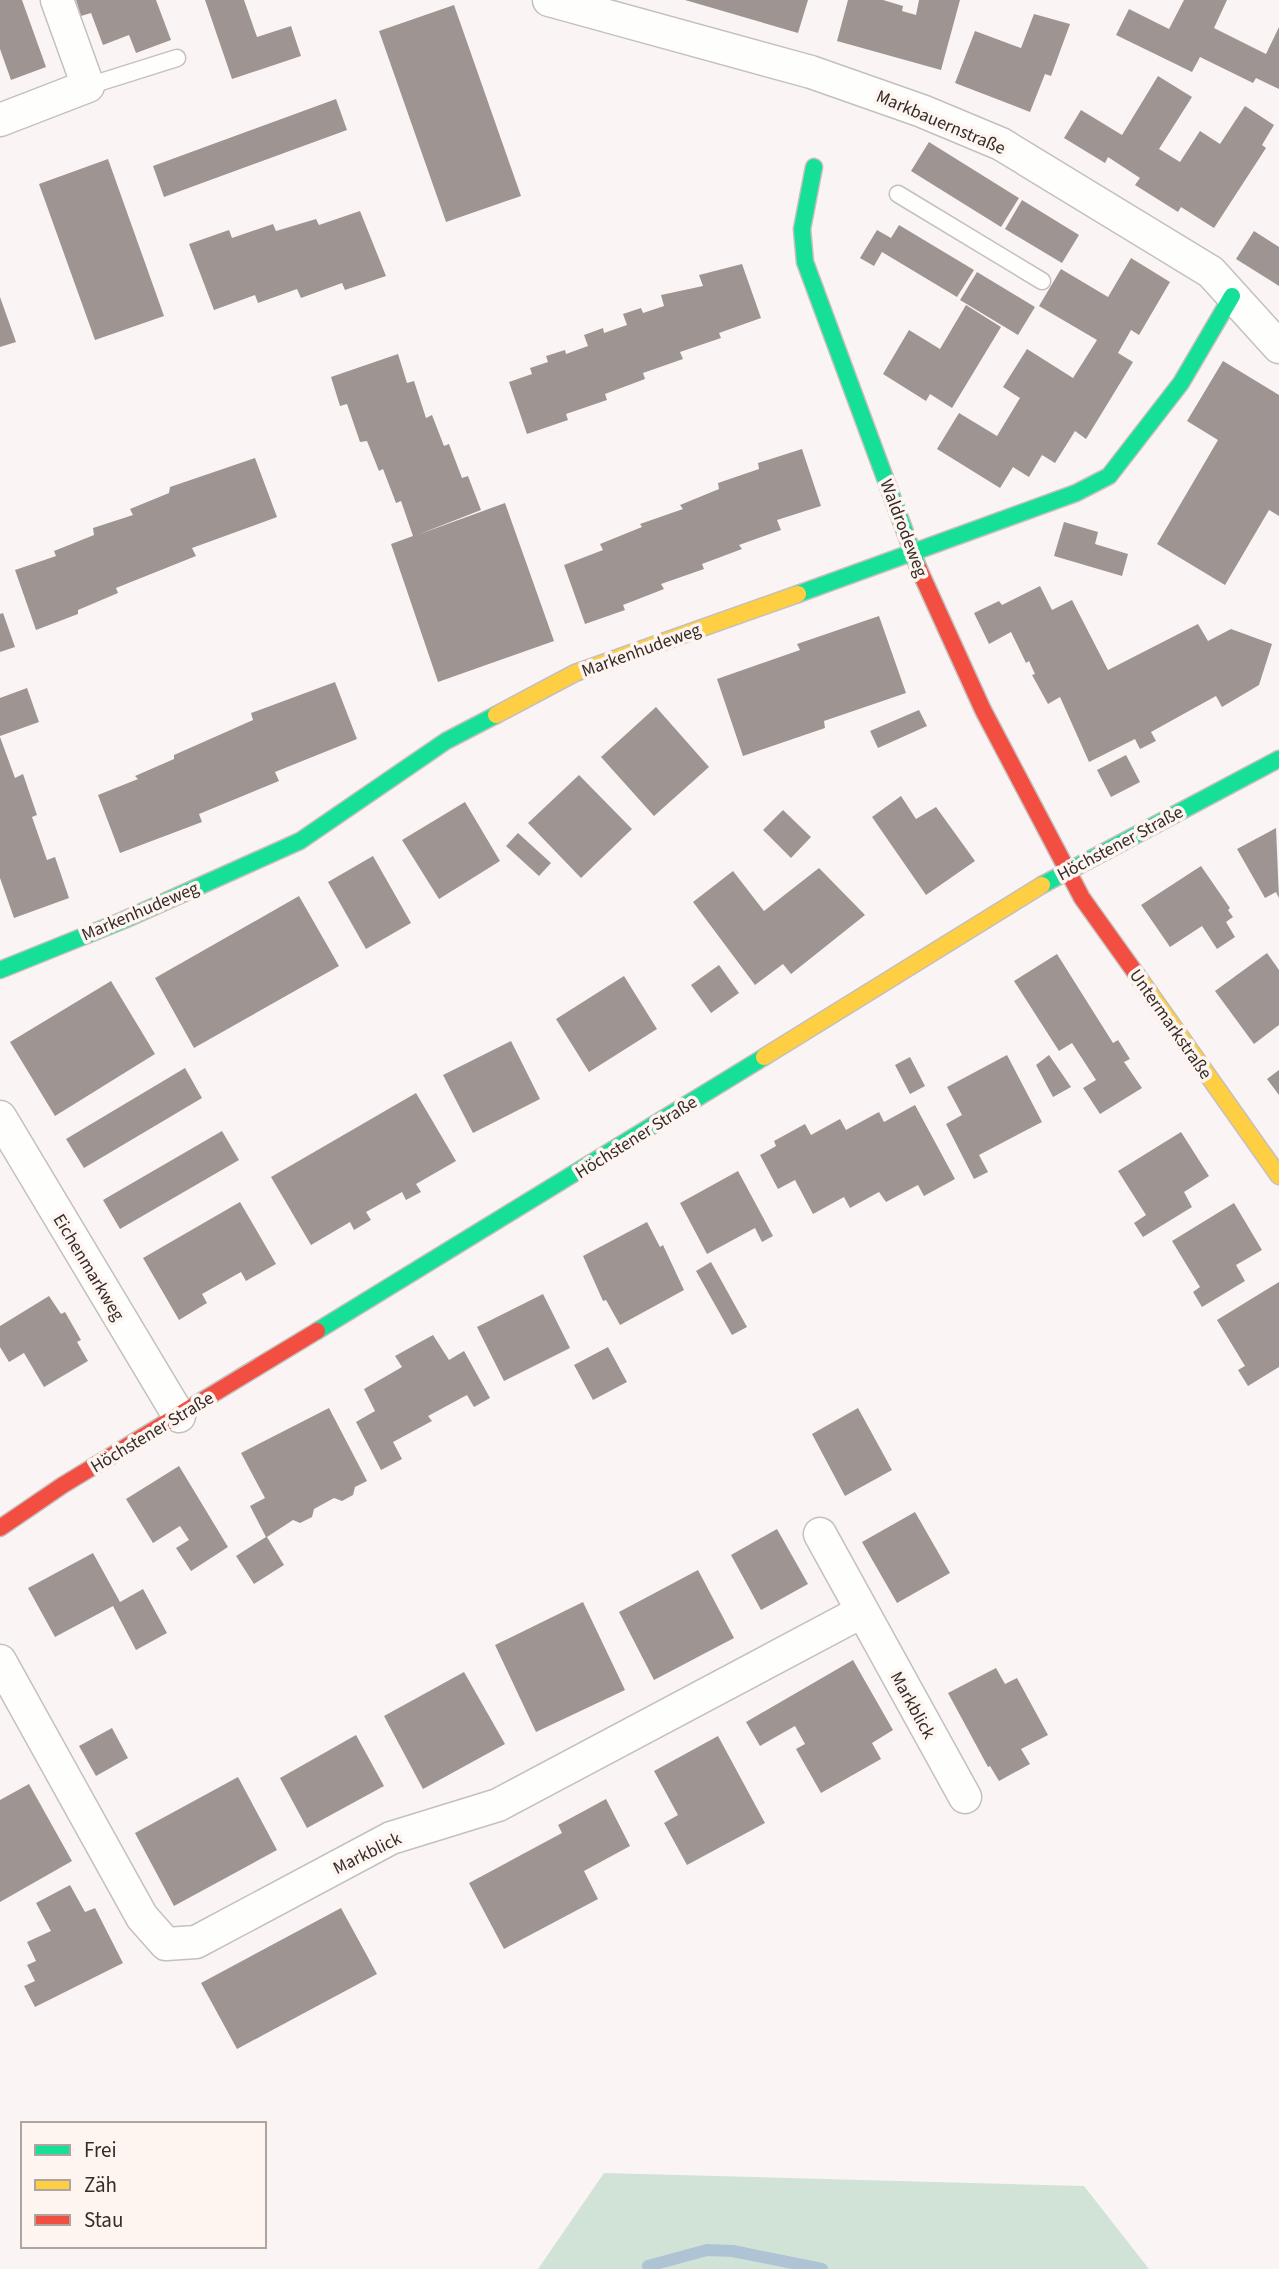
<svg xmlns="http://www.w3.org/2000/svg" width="1279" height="2269" font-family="'Source Sans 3',sans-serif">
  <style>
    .green { fill: #d1e3d7 }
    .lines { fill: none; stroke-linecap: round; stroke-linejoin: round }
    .stream { stroke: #aec4d5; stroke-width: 12 }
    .building { fill: #9e9592 }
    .lane-casing { stroke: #c5bfbd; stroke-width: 19 }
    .street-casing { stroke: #c5bfbd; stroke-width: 35 }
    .fast-casing { stroke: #c5bfbd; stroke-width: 19 }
    .slow-casing { stroke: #c5bfbd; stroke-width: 19 }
    .jam-casing { stroke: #c5bfbd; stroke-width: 19 }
    .lane { stroke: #fefefd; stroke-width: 16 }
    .street { stroke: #fefefd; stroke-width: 32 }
    .fast { stroke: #16e098; stroke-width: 16 }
    .slow { stroke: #ffcf43; stroke-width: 16 }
    .jam { stroke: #f24e42; stroke-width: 16 }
    .labels { text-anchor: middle; stroke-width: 7; stroke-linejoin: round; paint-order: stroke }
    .street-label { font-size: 18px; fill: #352c28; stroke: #fef4f0 }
  </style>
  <rect width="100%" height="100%" fill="#faf5f4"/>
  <path class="green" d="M604 2173 1084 2186 1149 2269H538Z"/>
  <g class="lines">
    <path class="stream" d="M648 2266 707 2250 733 2251 822 2269"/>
  </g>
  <g class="building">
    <path d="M0 0H22L46 67 11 80 0 49Z"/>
    <path d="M76 0H156L171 40 136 53 129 35 103 45 91 13 81 16Z"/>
    <path d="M205 0H244L257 37 291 26 301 56 232 79Z"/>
    <path d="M685 0H808L798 33Z"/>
    <path d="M848 0H883L903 6 902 11 916 15 919 0H960L941 70 837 41Z"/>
    <path d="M1184 0H1227L1214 28 1266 54 1279 27V89L1256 78 1253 83 1200 57 1192 72 1116 35 1129 9 1169 29Z"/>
    <path d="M454 5 521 196 446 222 379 31Z"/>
    <path d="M1034 14 1070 24 1051 76 1045 74 1030 112 955 83 975 31 1021 48Z"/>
    <path d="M1158 76 1192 97 1159 149 1180 162 1200 131 1220 144 1245 106 1274 125 1262 145 1266 148 1214 228 1181 207 1178 212 1135 185 1140 178 1108 157 1105 163 1064 138 1081 110 1122 135Z"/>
    <path d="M336 99 347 130 164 197 153 166Z"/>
    <path d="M929 142 1019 198 1001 227 911 171Z"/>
    <path d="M108 159 164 316 95 340 39 184Z"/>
    <path d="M1022 200 1079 235 1062 263 1005 229Z"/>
    <path d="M360 211 386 276 345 290 342 283 301 298 297 289 258 303 255 295 214 310 189 244 229 230 232 238 273 224 276 231 316 219 319 225Z"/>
    <path d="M899 225 974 270 957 297 882 252 874 266 860 258 877 230 891 238Z"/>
    <path d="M1254 231 1279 247V286L1236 259Z"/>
    <path d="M1131 258 1170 282 1139 335 1131 330 1118 353 1133 362 1086 439 1075 431 1055 463 1042 455 1029 477 1013 467 1000 488 937 449 959 413 997 436 1020 398 1003 387 1027 349 1073 378 1097 340 1039 306 1061 269 1108 297Z"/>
    <path d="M742 264 761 318 719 333 721 338 680 352 683 359 643 373 645 379 605 394 607 400 566 414 568 420 527 434 509 382 532 374 530 368 548 362 546 356 565 350 566 354 588 346 584 335 603 328 604 333 627 325 623 314 641 308 643 313 664 306 661 295 703 286 699 275Z"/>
    <path d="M977 272 1035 307 1018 335 960 300Z"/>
    <path d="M0 297 16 342 0 347Z"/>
    <path d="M966 305 1001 327 952 408 930 394 926 401 883 374 909 330 940 349Z"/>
    <path d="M398 354 407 383 414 381 426 418 432 415 444 446 449 444 462 478 468 476 481 510 417 535 505 503 554 641 438 682 391 544 413 536 401 501 396 503 383 469 379 471 367 441 360 442 347 404 340 406 331 377Z"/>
    <path d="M1223 361 1279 395V516L1269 510 1225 585 1157 544 1218 440 1187 421Z"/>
    <path d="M802 449 821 506 777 520 781 530 739 545 742 549 702 564 704 569 661 584 664 589 623 605 625 610 585 624 564 565 603 550 600 544 642 527 640 524 683 509 680 505 719 489 718 483 759 469 758 463Z"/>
    <path d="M255 458 277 517 192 548 196 556 116 588 118 593 78 610V614L36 630 15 570 56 556 54 551 94 535 93 528 133 515 130 509 169 493 170 487Z"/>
    <path d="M1064 522 1098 532 1095 544 1128 554 1122 576 1054 556Z"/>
    <path d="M1040 586 1052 610 1072 600 1108 670 1198 624 1208 641 1231 629 1272 644 1259 685 1222 707 1216 696 1151 732 1156 741 1140 749 1135 739 1089 762 1060 697 1048 704 1032 675 1035 674 1029 661 1026 663 1011 632 989 644 974 613 999 601 1002 605Z"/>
    <path d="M3 613 15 647 0 652V614Z"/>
    <path d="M879 616 906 693 824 721 825 728 743 756 717 679 800 650 797 644Z"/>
    <path d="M335 682 357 739 275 772 279 781 199 814 202 822 120 853 98 795 138 779 135 776 174 759V755L253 720 251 713Z"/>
    <path d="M27 688 39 722 0 736V698Z"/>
    <path d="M656 707 709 767 654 816 601 757Z"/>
    <path d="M919 710 927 726 878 748 870 731Z"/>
    <path d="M0 737 15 778 23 774 37 815 32 817 47 860 55 857 69 898 14 918 0 878Z"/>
    <path d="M1126 755 1140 782 1111 797 1097 770Z"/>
    <path d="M579 775 632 829 581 878 528 823Z"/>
    <path d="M901 796 916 819 936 807 975 861 926 895 872 817Z"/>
    <path d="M465 802 500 861 439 899 402 840Z"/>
    <path d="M783 810 811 837 791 858 763 830Z"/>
    <path d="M1276 828 1279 898 1276 892 1265 898 1237 849Z"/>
    <path d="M518 833 551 863 539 876 506 846Z"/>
    <path d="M373 856 411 923 366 949 328 882Z"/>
    <path d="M1201 866 1230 908 1228 910 1233 917 1226 922 1235 937 1217 949 1202 926 1170 947 1141 905Z"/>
    <path d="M819 868 865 915 791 974 783 964 755 985 693 902 733 871 764 911Z"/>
    <path d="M299 896 339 966 194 1048 155 978Z"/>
    <path d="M1267 953 1279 970V1025L1254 1044 1215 991Z"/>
    <path d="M1057 954 1113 1043 1118 1040 1130 1059 1124 1062 1142 1088 1100 1114 1083 1088 1096 1080 1072 1043 1059 1051 1014 981Z"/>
    <path d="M719 965 739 993 711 1013 691 985Z"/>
    <path d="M624 976 657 1029 589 1072 556 1019Z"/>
    <path d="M111 981 155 1054 55 1116 10 1042Z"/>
    <path d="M511 1041 540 1099 473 1133 443 1075Z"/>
    <path d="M1007 1055 1042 1122 979 1155 988 1172 974 1179 946 1124 962 1115 947 1087Z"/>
    <path d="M1049 1055 1071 1087 1053 1097 1036 1065Z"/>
    <path d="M910 1057 925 1086 910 1094 895 1065Z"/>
    <path d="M185 1068 202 1098 84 1168 66 1139Z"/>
    <path d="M1279 1070V1095L1267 1079Z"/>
    <path d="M416 1093 456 1161 416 1184 421 1192 406 1200 402 1192 366 1212 371 1220 354 1230 350 1222 311 1245 271 1177Z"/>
    <path d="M915 1105 955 1179 924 1196 918 1185 886 1202 879 1192 850 1208 844 1197 813 1214 795 1180 778 1189 760 1155 776 1146 774 1141 805 1124 811 1135 840 1119 846 1130 879 1112 884 1122Z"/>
    <path d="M222 1131 239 1160 120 1229 103 1200Z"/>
    <path d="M1181 1132 1209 1176 1184 1192 1192 1207 1143 1237 1134 1223 1146 1215 1118 1171Z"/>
    <path d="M738 1171 773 1236 762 1242 755 1228 707 1254 680 1203Z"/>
    <path d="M240 1202 276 1264 246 1281 241 1272 202 1294 207 1303 179 1320 143 1258Z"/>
    <path d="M1234 1203 1262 1250 1236 1265 1245 1281 1202 1307 1193 1292 1200 1287 1172 1241Z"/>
    <path d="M647 1222 660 1247 663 1245 684 1290 620 1325 606 1300 603 1301 583 1256Z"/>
    <path d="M711 1262 747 1327 732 1335 696 1271Z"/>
    <path d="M1279 1282V1367L1248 1386 1238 1370 1245 1366 1217 1320Z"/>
    <path d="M543 1294 570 1348 504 1381 477 1327Z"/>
    <path d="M49 1296 61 1314 65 1312 81 1340 77 1342 88 1361 44 1387 24 1353 9 1362 0 1347V1326Z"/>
    <path d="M433 1335 449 1360 464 1351 490 1398 474 1407 467 1395 428 1416 432 1421 393 1442 402 1459 381 1470 356 1422 375 1411 364 1389 402 1367 395 1356Z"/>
    <path d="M608 1347 627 1382 593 1400 574 1365Z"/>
    <path d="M329 1408 367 1481 355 1487 353 1495 342 1501 334 1498 314 1509 312 1517 300 1523 293 1520 267 1537 284 1565 254 1584 236 1556 266 1537 250 1506 265 1498 241 1453Z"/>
    <path d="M858 1408 892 1470 845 1496 812 1434Z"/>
    <path d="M179 1466 228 1547 191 1571 176 1548 189 1540 180 1526 153 1543 126 1499Z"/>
    <path d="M915 1512 950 1573 897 1603 862 1542Z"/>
    <path d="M777 1529 808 1584 761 1610 731 1555Z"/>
    <path d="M93 1553 120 1602 143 1589 167 1633 136 1650 113 1606 55 1637 28 1588Z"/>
    <path d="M698 1570 734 1638 654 1680 619 1612Z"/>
    <path d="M583 1602 625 1690 536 1732 495 1645Z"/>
    <path d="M853 1660 893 1730 872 1743 881 1759 821 1793 796 1749 805 1744 795 1726 760 1746 746 1722Z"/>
    <path d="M996 1668 1005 1684 1017 1678 1048 1735 1021 1749 1030 1764 999 1781 990 1766 988 1767 948 1693Z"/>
    <path d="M464 1672 505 1744 423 1789 384 1716Z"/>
    <path d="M112 1728 128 1758 96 1776 79 1746Z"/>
    <path d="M356 1735 384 1786 307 1828 280 1778Z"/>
    <path d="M718 1736 765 1823 687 1865 664 1823 678 1815 654 1771Z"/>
    <path d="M238 1777 277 1850 174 1906 135 1833Z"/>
    <path d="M29 1784 72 1861 0 1902V1800Z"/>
    <path d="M606 1799 630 1846 584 1871 598 1899 504 1949 469 1883 562 1833 558 1825Z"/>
    <path d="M70 1885 85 1912 95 1908 123 1963 35 2007 24 1986 35 1981 27 1965 36 1961 27 1942 51 1931 36 1903Z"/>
    <path d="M341 1908 377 1974 237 2049 201 1983Z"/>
  </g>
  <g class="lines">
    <g class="lane-casing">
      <g id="lane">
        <path d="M88 86 177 58"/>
        <path d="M898 194 1042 281"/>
      </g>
    </g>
    <g class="street-casing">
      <g id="street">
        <path d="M549 0 811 72 922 111 1001 144 1211 272 1279 347"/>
        <path d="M0 120 88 86 57 0"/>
        <path d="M0 1117 179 1416"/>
        <path d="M820 1534 965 1797"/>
        <path d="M0 1661 142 1917 166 1944 196 1942 391 1838 498 1805 861 1612"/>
      </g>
    </g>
    <g class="fast-casing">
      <g id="fast">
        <path d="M814 167 802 229 805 262 918 567"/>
        <path d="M798 594 1076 493 1109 476 1181 383 1232 296"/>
        <path d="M1042 885 1279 759"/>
        <path d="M0 970 124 920 300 841 446 741 496 715"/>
        <path d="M317 1331 764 1057"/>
      </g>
    </g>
    <g class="slow-casing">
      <g id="slow">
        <path d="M496 715 575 673 798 594"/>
        <path d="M1137 975 1279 1176"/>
        <path d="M764 1057 1042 885"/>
      </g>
    </g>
    <g class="jam-casing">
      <g id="jam">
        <path d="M918 567 983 710 1082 898 1137 975"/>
        <path d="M0 1528 63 1485 317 1331"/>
      </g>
    </g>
    <use href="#lane" class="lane"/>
    <use href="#street" class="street"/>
    <use href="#fast" class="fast"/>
    <use href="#slow" class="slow"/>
    <use href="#jam" class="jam"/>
  </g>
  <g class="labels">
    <g class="street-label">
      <text transform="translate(941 122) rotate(23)" y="6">Markbauernstraße</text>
      <text transform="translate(904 528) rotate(69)" y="6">Waldrodeweg</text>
      <text transform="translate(641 650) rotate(-20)" y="6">Markenhudeweg</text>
      <text transform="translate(1120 843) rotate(-28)" y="6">Höchstener Straße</text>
      <text transform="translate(140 911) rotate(-23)" y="6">Markenhudeweg</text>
      <text transform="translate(1171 1024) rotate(55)" y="6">Untermarkstraße</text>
      <text transform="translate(636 1137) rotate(-32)" y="6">Höchstener Straße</text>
      <text transform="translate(89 1267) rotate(59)" y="6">Eichenmarkweg</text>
      <text transform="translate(152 1432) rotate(-31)" y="6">Höchstener Straße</text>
      <text transform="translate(913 1705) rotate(61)" y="6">Markblick</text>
      <text transform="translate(367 1853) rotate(-26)" y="6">Markblick</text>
    </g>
  </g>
  <rect x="21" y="2122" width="245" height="126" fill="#fef4f0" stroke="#aea4a0" stroke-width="2"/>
  <rect x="35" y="2145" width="35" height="10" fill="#16e098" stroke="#aea4a0" stroke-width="2"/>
  <text x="84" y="2157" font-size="21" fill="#352c28">Frei</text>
  <rect x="35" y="2180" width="35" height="10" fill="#ffcf43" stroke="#aea4a0" stroke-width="2"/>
  <text x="84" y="2192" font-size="21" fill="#352c28">Zäh</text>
  <rect x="35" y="2215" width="35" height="10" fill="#f24e42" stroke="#aea4a0" stroke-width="2"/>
  <text x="84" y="2227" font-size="21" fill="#352c28">Stau</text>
</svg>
